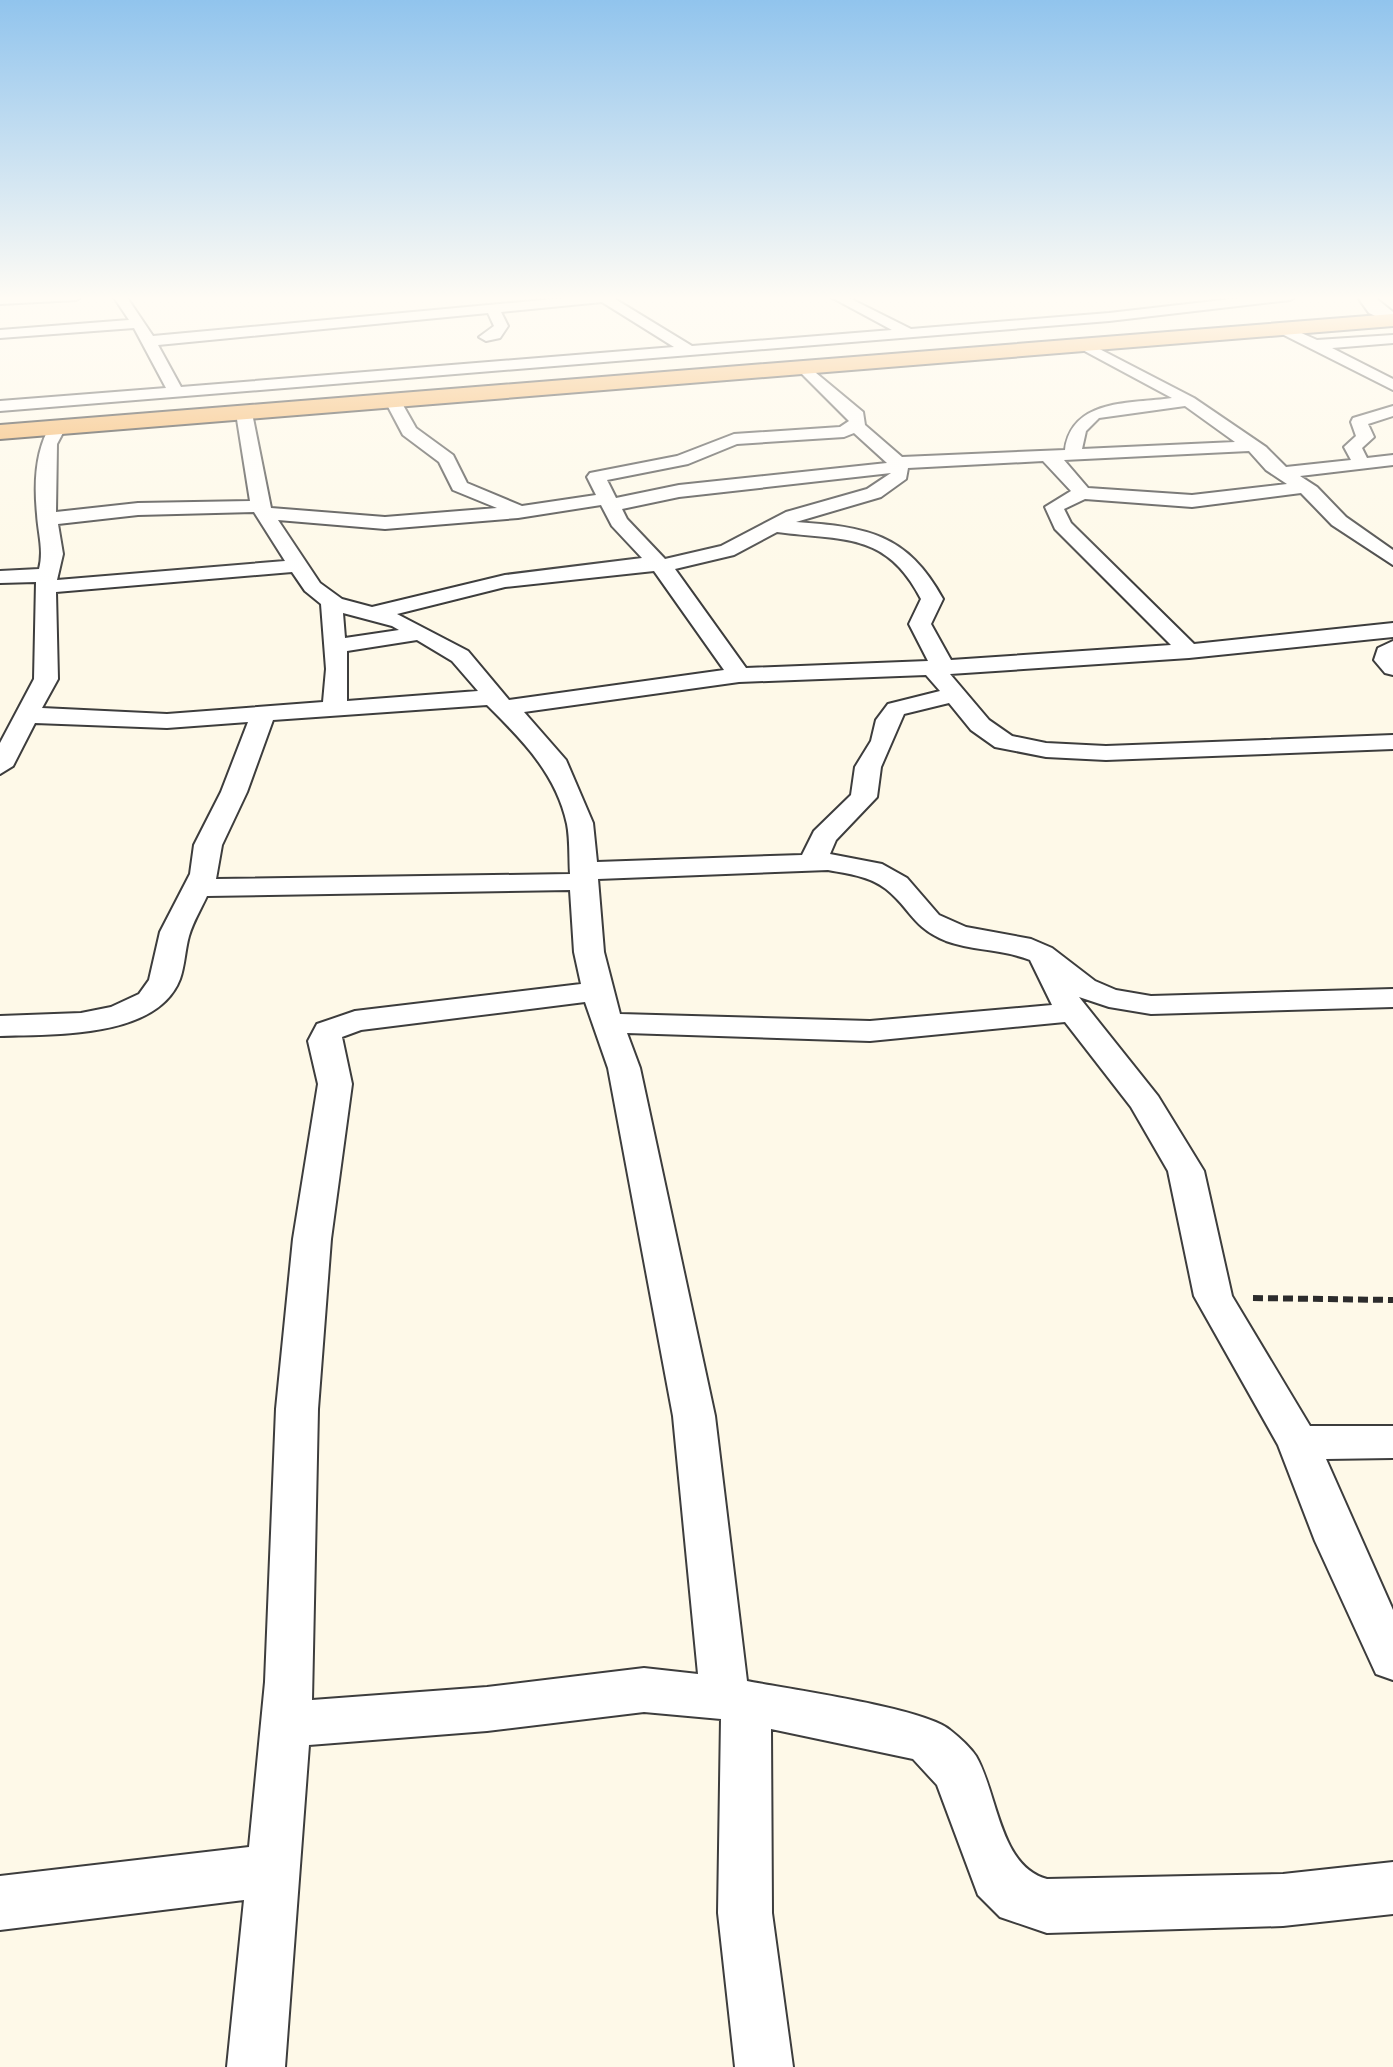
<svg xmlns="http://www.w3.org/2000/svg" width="1393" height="2067" font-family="Bitter,serif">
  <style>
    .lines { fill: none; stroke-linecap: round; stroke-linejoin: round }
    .minor-casing { stroke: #3d3d3d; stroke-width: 4 }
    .tertiary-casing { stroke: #3d3d3d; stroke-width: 4 }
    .trunk-casing { stroke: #1b1b1b; stroke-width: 4 }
    .path { stroke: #2c2c2c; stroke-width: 6; stroke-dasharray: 10 5; stroke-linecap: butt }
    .minor { fill: #fff; fill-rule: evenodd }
    .tertiary { fill: #fff; fill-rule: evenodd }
    .trunk { fill: #f3ae5a; fill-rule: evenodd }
  </style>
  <rect width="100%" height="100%" fill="#fef9e8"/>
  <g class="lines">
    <g class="minor-casing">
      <g id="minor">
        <path d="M0 296H83L76 300 0 304Z"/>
        <path d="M113 296H126L153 336 586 296H610L692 346 892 330 829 296H845L911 329 1109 313 1258 296H1297L1290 300 1109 321 0 411V401L166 388 134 328 0 338V330L129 320ZM602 302 674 347 181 387 158 345 488 313 494 326 479 337 486 341 500 338 508 326 501 312Z"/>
        <path d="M1281 324 1317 340 1393 335V343L1332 348 1393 379V390L1276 331 1274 328Z"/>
        <path d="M1084 341 1194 398 1266 447 1286 467 1351 460 1344 447 1356 436 1351 422 1353 418 1393 406V416L1368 424 1374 437 1362 448 1367 458 1393 455V465L1300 476 1317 487 1346 517 1393 550V565L1332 525 1301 493 1192 507 1085 499 1064 509 1071 523 1194 644 1393 623V637L1189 658 950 674 989 720 1012 736 1046 743 1106 746 1393 735V749L1106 760 1046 757 995 747 971 730 949 703 904 714 881 767 877 797 836 840 830 854 882 864 907 878 939 915 966 927 1031 939 1052 948 1095 981 1116 990 1151 996 1393 989V1007L1151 1014 1109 1007 1079 997 1158 1096 1204 1171 1232 1296 1310 1426H1393V1458L1326 1459 1393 1610V1680L1376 1674 1315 1541 1278 1445 1194 1296 1168 1171 1131 1107 1065 1022 870 1041 627 1033 640 1068 715 1416 747 1681C787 1689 925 1708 950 1730 959 1737 970 1747 976 1756 998 1794 999 1866 1047 1879L1283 1874 1393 1862V1914L1283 1926 1047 1933 1000 1917 978 1895 937 1785 913 1759 771 1729 772 1913 793 2067H735L718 1913 721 1719 644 1712 487 1731 309 1745 285 2067H227L244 1900 0 1930V1876L249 1847 265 1682 276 1409 293 1239 318 1084 308 1041 317 1024 355 1011 581 984 574 952 570 890 207 896C201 909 193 922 189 936 185 950 185 965 180 979 157 1039 53 1034 0 1036V1016L81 1013 111 1007 139 994 149 980 160 932 190 874 194 845 221 792 248 722 167 728 35 723 13 766 0 774V743L34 679 36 582 0 583V571L39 569C44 550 38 533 37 514 34 484 35 449 52 423H64L66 427 57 444 56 512 138 503 250 501 236 413 244 408 252 413 271 508 385 517 497 508 453 490 439 462 403 435 385 401 393 396 399 398 416 428 453 455 467 483 522 506 596 495 587 477 590 473 677 456 734 434 840 427 849 421 796 368 804 363 863 412 865 425 902 457 1065 450C1072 398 1131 404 1172 398L1079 348 1077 345ZM1185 406 1235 442 1082 449 1086 431 1099 418ZM854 433 887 463 679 485 616 498 607 480 688 464 737 444 844 437ZM1249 451 1266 470 1287 484 1192 495 1088 488 1064 460ZM1043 461 1071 491 1045 507 1055 529 1171 645 951 660 931 624 943 599C907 533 866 527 796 522L881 497 906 479 908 468ZM891 473 867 489 786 512 721 546 665 559 627 519 622 509 679 497ZM601 505 612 526 642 558 505 575 372 607 342 599 320 583 278 520 385 529 518 518ZM254 512 285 561 57 580 63 554 58 524 138 515ZM777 532C843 541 886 531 921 599L909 624 928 661 746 668 675 569 734 555ZM654 571 724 670 509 700 468 651 397 614 505 587ZM292 572 305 591 321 604 326 669 323 702 167 714 42 708 58 679 56 592ZM343 613 392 626 399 630 345 638ZM417 640 452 661 478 691 347 701V651ZM926 675 940 691 888 704 876 720 871 741 855 767 851 795 814 831 802 855 597 862 593 823 566 760 524 712 739 682ZM487 705C521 739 556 773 567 824 570 839 569 859 570 874L216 879 222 845 247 792 273 720ZM828 870C849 874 869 876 886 889 911 909 912 927 946 941 973 951 1003 949 1030 960L1052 1005 870 1021 620 1014 604 952 598 879ZM585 1002 608 1068 673 1416 698 1674 644 1668 487 1687 312 1700 318 1409 331 1239 352 1084 342 1037 361 1030Z"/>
        <path d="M1393 641V675L1385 673 1374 660 1378 648Z"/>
      </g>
    </g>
    <g class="tertiary-casing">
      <path id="tertiary" d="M1357 296H1373L1393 312V324L1369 313Z"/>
    </g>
    <g class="trunk-casing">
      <path id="trunk" d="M1393 314V326L0 439V425Z"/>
    </g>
    <path class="path" d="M1253 1298 1393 1300"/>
    <use href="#minor" class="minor"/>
    <use href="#tertiary" class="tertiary"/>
    <use href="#trunk" class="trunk"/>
  </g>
  <linearGradient id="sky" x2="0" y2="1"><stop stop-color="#91c4ed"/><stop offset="0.51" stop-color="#fffcf5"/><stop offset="1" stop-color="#fffcf5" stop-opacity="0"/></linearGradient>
  <rect width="1393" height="585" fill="url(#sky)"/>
</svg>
